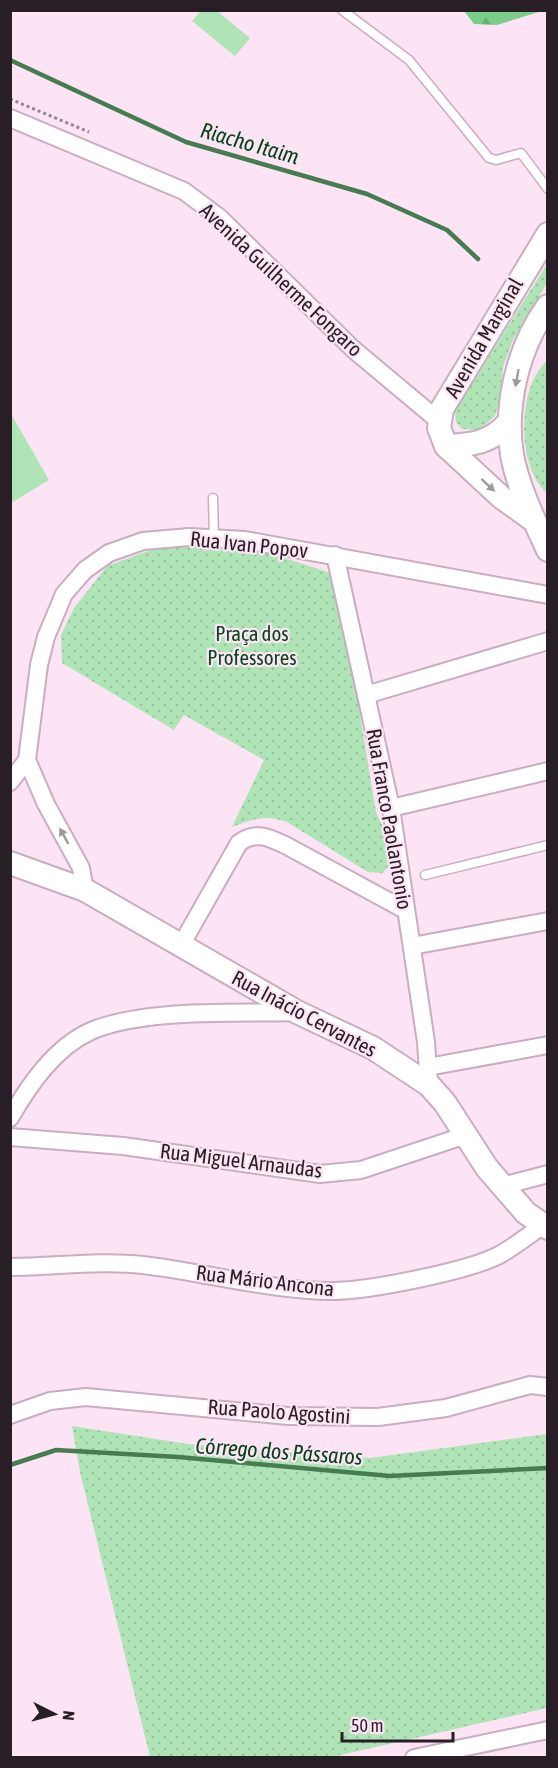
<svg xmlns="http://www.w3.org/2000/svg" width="558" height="1768" font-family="'Asap Condensed',sans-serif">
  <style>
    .grass { fill: url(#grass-dots) }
    .forest { fill: url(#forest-firs) }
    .pitch { fill: #afe5b6 }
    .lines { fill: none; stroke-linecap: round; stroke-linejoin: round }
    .stream { stroke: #457c50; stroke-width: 4.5 }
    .lane-casing { stroke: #c9adc0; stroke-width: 11 }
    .street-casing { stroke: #c9adc0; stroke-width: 20 }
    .secondary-casing { stroke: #c9adc0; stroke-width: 26 }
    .path { stroke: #95848f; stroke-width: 3; stroke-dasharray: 3 3; stroke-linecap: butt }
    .lane { stroke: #fff; stroke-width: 8 }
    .street { stroke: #fff; stroke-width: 16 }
    .secondary { stroke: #fff; stroke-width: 22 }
    .oneway { fill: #9e9a9d }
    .labels { text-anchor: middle; stroke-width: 4.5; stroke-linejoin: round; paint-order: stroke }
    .street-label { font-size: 21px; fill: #281e25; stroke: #fce4f4 }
    .park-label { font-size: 21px; fill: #08471d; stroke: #fce4f4 }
    .water-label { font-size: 22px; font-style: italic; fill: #024318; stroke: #fce4f4 }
  </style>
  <defs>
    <pattern id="grass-dots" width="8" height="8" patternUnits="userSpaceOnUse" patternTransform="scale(1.5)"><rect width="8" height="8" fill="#afe5b6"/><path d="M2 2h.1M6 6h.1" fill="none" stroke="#97c49c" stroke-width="1.8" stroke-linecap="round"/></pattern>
    <pattern id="forest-firs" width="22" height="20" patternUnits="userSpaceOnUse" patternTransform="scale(1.5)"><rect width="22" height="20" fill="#7bce8a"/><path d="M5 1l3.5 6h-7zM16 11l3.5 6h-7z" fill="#6ab077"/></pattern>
  </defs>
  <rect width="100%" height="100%" fill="#fce4f4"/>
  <g class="grass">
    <path d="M547 264V283L513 340 503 367 499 406 494 417 479 430 462 429 456 422 455 411Z"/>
    <path d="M547 361V493C516 467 517 386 547 361Z"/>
    <path d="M175 541 254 548 337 575 376 812 394 851 390 864 383 873 368 872 287 822C265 814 253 819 232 827L264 760 184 715 174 730 62 663 61 635 74 608 107 566Z"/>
    <path d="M72 1426 188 1444 370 1458 547 1434V1708L332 1757H150L80 1472Z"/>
  </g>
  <path class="forest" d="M464 11H542L497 25 474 24Z"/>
  <g class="pitch">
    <path d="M201 11H217L250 38 235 56 192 21Z"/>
    <path d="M10 412 49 480 11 503H10Z"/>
  </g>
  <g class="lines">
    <g class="stream">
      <path d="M10 60 186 142 367 194 447 230 478 259"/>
      <path d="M10 1465 56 1450 178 1457 390 1476 548 1468"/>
    </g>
    <g class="lane-casing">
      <g id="lane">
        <path d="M342 10 409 60 489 158 496 160 521 153 548 189"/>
        <path d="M213 498 214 538"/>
        <path d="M425 875 548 845"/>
      </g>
    </g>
    <g class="street-casing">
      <g id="street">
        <path d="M10 118 184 191 220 218 353 349 439 421"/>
        <path d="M335 555 391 808 426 1042 429 1085"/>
        <path d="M366 695 548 641"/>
        <path d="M27 760 46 804 81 868 85 890"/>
        <path d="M10 782 27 760 39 665 46 637 64 594 85 570 109 553 143 541 189 537 245 540 548 595"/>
        <path d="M391 808 548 771"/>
        <path d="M412 946 548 921"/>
        <path d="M180 947 239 843C256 830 270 838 287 846L405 910"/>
        <path d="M428 1067 548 1045"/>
        <path d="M10 1118C29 1085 55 1047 91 1031 145 1008 237 1014 297 1012"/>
        <path d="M10 1137 123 1146 320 1174 361 1170 466 1135"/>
        <path d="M502 1186 548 1174"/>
        <path d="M10 1267C54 1267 99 1260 143 1265 203 1272 273 1291 332 1291 367 1291 471 1271 501 1254 515 1246 529 1235 542 1226"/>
        <path d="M10 1415 50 1401 86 1397 288 1416 378 1417 446 1408 530 1385 548 1387"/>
        <path d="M414 1758 548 1730"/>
      </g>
    </g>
    <g class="secondary-casing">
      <g id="secondary">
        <path d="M548 306C518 347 504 405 512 455 518 487 534 520 548 550"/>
        <path d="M446 446C472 445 491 443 509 422"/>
        <path d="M533 520 501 497 446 446 439 428 442 409 548 234"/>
        <path d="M10 863 85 890 297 1012 373 1048 429 1085 445 1103 487 1168 526 1213 548 1228"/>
      </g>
    </g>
    <path class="path" d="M10 99 89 132"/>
    <use href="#lane" class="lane"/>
    <use href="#street" class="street"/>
    <use href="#secondary" class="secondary"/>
  </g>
  <defs><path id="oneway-solid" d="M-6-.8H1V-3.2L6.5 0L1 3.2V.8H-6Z" transform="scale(1.5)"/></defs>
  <g class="oneway">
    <use href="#oneway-solid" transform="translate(517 378) rotate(100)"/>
    <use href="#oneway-solid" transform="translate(488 485) rotate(43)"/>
    <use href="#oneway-solid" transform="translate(64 836) rotate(-119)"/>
  </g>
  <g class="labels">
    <g class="street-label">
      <text transform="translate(281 280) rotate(43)" y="7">Avenida Guilherme Fongaro</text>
      <text transform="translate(484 338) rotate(-60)" y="7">Avenida Marginal</text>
      <text transform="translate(249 545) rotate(6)" y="7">Rua Ivan Popov</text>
      <text transform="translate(389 819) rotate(80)" y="7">Rua Franco Paolantonio</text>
      <text transform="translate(304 1014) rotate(28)" y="7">Rua Inácio Cervantes</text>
      <text transform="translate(241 1161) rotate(7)" y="7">Rua Miguel Arnaudas</text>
      <text transform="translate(265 1281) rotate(7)" y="7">Rua Mário Ancona</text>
      <text transform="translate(279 1412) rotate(4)" y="7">Rua Paolo Agostini</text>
    </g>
    <g class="park-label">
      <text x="252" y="641">Praça dos<tspan x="252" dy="24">Professores</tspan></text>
    </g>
    <g class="water-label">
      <text transform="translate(250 143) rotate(16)" y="8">Riacho Itaim</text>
      <text transform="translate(279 1451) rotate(4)" y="8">Córrego dos Pássaros</text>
    </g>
  </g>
  <rect width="558" height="1768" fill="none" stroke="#281e25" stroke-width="24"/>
  <g transform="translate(54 1714) rotate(96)" stroke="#fce4f4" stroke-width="4.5" paint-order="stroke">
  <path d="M0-4.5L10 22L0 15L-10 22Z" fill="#281e25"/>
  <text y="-9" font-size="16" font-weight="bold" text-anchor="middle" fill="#281e25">N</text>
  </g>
  <path d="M342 1732v9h111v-9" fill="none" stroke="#281e25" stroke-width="3"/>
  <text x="351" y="1732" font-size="18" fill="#281e25" stroke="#fce4f4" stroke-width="4.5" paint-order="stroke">50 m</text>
</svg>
